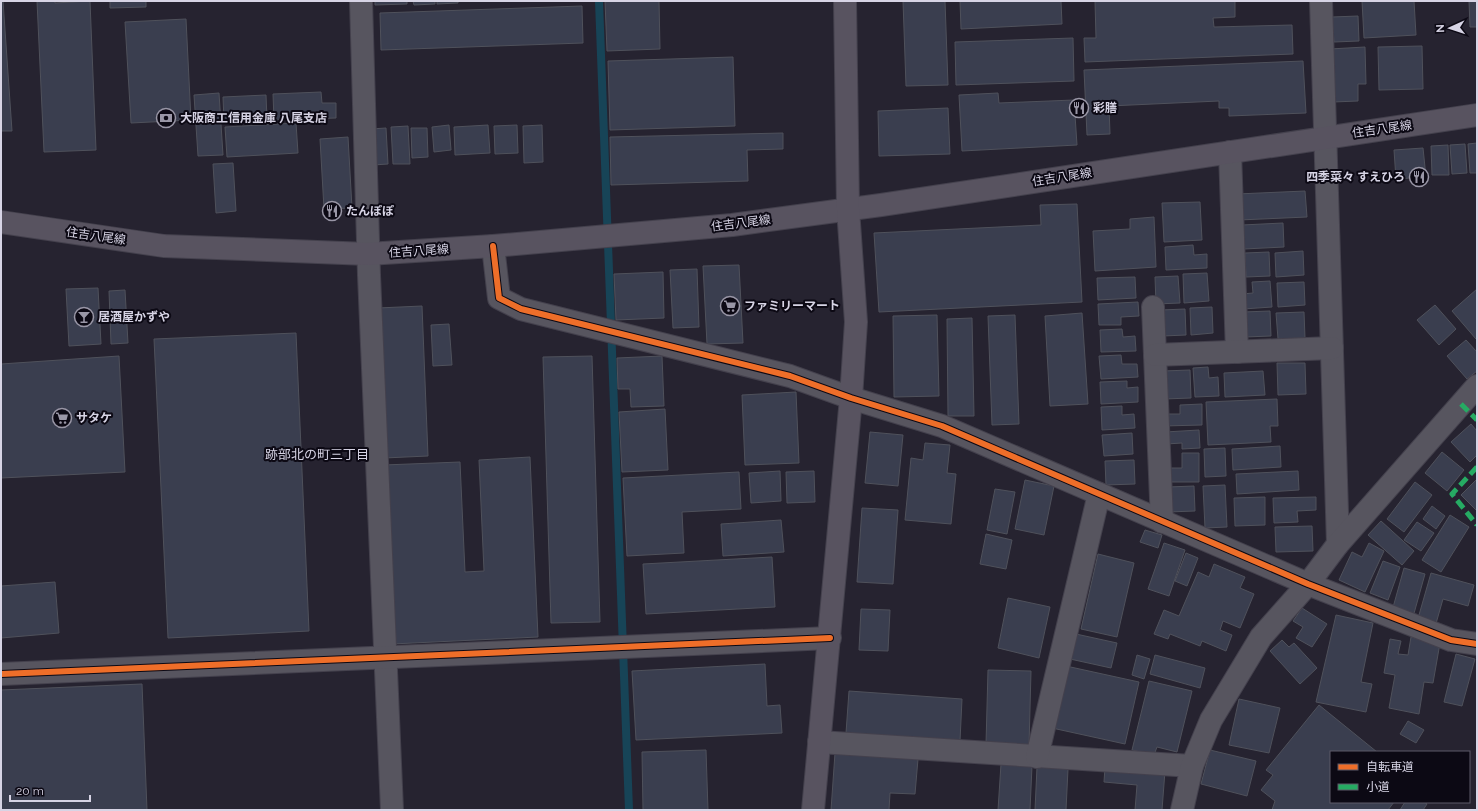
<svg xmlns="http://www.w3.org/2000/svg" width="1478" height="811" font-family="Raleway,'Noto Sans JP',sans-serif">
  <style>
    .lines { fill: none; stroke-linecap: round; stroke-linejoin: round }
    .stream { stroke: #174457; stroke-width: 8 }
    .building { fill: #3a3e4f; stroke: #4f515b }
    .street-casing { stroke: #44414d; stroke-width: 24 }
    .secondary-casing { stroke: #44414d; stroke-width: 24 }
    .street { stroke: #57555f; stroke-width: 22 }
    .secondary { stroke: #585360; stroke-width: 22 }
    .quiet { stroke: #26ab63; stroke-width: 5; stroke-dasharray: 10 5; stroke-linecap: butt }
    .cycleway-casing { stroke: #0c0914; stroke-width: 8 }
    .cycleway { stroke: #ee6e29; stroke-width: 6 }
    .labels { text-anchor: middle; stroke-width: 4; stroke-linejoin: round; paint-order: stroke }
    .poi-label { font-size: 12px; font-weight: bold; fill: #d7d4e5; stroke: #0c0914; text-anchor: start }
    .street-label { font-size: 12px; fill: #d7d4e5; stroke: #0c0914 }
    .neighbourhood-label { font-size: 13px; fill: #d7d4e5; stroke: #0c0914 }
  </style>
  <rect width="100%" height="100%" fill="#262330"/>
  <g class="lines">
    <path class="stream" d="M599 1 629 810"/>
  </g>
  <g class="building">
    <path d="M1 1H3L12 131H1Z"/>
    <path d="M37 1H55V3L90 1 96 150 44 152Z"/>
    <path d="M110 1H146V7L110 8Z"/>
    <path d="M375 1H407V4L375 5Z"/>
    <path d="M413 1H435V4L414 5Z"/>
    <path d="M437 1H458V3L437 4Z"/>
    <path d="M605 1H659L660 49 607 51Z"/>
    <path d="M903 1H945L948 85 906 86Z"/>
    <path d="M960 1H1061L1062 24 961 29Z"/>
    <path d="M1095 1H1235V17L1213 18 1214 27 1292 25 1293 54 1085 62 1084 38H1096Z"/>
    <path d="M1362 1H1414L1416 35 1364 38Z"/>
    <path d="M1469 1H1477V27H1470Z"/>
    <path d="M582 6 583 43 381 50 380 13Z"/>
    <path d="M1358 16 1359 41 1334 42 1332 17Z"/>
    <path d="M186 19 191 120 131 123 125 22Z"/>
    <path d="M1073 38 1074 81 956 85 955 42Z"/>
    <path d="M1422 46 1423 89 1379 90 1378 47Z"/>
    <path d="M1365 47 1366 84H1358V101L1333 102 1330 49Z"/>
    <path d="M733 57 735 126 610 130 608 61Z"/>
    <path d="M1303 61 1306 113 1229 116V108H1219V101L1109 106 1110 134 1087 135 1084 70Z"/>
    <path d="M321 92 322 103H336V118L274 120 273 94Z"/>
    <path d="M219 93 223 155 198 156 194 95Z"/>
    <path d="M998 93 999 103 1074 100 1077 145 962 151 959 95Z"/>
    <path d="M266 95 267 119 224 121 223 97Z"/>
    <path d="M948 108 950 154 879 156 878 111Z"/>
    <path d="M296 123 298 153 227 157 225 127Z"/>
    <path d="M449 125 451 150 434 152 432 127Z"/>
    <path d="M488 125 490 153 455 155 454 127Z"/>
    <path d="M517 125 518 153 495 154 494 126Z"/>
    <path d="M542 125 543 162 524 163 523 126Z"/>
    <path d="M408 126 410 164H393L391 127Z"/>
    <path d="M386 128 388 164 373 165 371 129Z"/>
    <path d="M411 128H427L428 157 412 158Z"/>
    <path d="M783 133V149L747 150 748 181 611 185 610 137Z"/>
    <path d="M348 137 352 208 324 209 320 139Z"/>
    <path d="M1477 143V173H1470L1468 144Z"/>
    <path d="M1465 144 1467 173 1452 174 1450 145Z"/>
    <path d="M1448 145 1449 175H1432L1431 146Z"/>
    <path d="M1423 148 1426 177 1396 179 1394 150Z"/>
    <path d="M233 163 236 211 216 213 213 164Z"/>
    <path d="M1305 191 1307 217 1239 220 1237 194Z"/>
    <path d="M1200 202 1202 240 1164 242 1162 203Z"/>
    <path d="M1077 204 1082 302 879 312 874 233 1041 225 1040 205Z"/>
    <path d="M1154 217 1156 267 1095 271 1093 231 1130 229V219Z"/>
    <path d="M1283 223 1284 247 1244 249 1242 225Z"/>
    <path d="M1193 245 1194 255 1207 254V268L1166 270 1165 247Z"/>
    <path d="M1303 251 1304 275 1276 277 1275 253Z"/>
    <path d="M1269 252 1270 276 1246 277 1245 253Z"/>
    <path d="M739 265 743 343 707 344 703 266Z"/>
    <path d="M697 269 699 327 673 328 670 270Z"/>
    <path d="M663 272 664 318 616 320 614 274Z"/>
    <path d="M1207 273 1209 301 1184 303 1183 274Z"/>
    <path d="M1178 276 1180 303 1156 304 1155 277Z"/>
    <path d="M1135 277 1136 298 1098 300 1097 278Z"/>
    <path d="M1270 281 1272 307 1243 309 1242 294 1253 293 1252 282Z"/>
    <path d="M1304 282 1305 305 1278 307 1277 283Z"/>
    <path d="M98 288 101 344 69 346 66 289Z"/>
    <path d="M1477 289V338L1476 339 1452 311Z"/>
    <path d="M125 290 128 343 111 344 109 291Z"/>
    <path d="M1138 302 1139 316 1121 317V325H1099L1098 304Z"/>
    <path d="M1435 305 1456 329 1439 345 1417 320Z"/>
    <path d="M422 306 428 456 384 458 378 308Z"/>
    <path d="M1212 307 1213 333 1191 335 1190 308Z"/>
    <path d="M1185 309 1186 335 1163 336 1161 310Z"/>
    <path d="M1270 311 1271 336 1245 337 1243 312Z"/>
    <path d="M1304 312 1305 338 1278 339 1276 313Z"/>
    <path d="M1082 313 1088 404 1050 406 1045 316Z"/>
    <path d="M937 315 939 396 894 397 893 316Z"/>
    <path d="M1015 315 1019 424 992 425 988 316Z"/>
    <path d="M972 318 974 416H948L947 319Z"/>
    <path d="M449 324 452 365 433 366 431 325Z"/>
    <path d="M1122 329 1123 337 1135 336 1136 351 1101 352 1100 330Z"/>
    <path d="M296 333 309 631 168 638 154 339Z"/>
    <path d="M1466 340 1477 352V371L1467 379 1447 356Z"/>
    <path d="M1121 355 1122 364H1137L1138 377 1101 379 1099 356Z"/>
    <path d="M119 356 125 472 1 478V364Z"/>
    <path d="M592 356 600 622 551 623 543 357Z"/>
    <path d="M662 356 664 406 631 407 630 389H618L617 358Z"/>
    <path d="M1277 363H1305L1306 394 1278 395Z"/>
    <path d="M1208 367 1209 378 1218 377 1219 396 1195 397 1193 368Z"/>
    <path d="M1190 370 1191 398 1164 399 1163 371Z"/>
    <path d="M1263 371 1265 395 1225 397 1224 373Z"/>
    <path d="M1127 381V388L1138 387V402L1101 404 1100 382Z"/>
    <path d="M796 392 799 463 745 465 742 395Z"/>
    <path d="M1277 399 1278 426H1270L1271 442 1208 445 1206 402Z"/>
    <path d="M1202 404V425L1163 426 1162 414H1180V405Z"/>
    <path d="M1122 406V415L1134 414 1135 428 1102 430 1101 407Z"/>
    <path d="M665 409 668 470 622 472 619 412Z"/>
    <path d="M1471 424 1477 431V455L1470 462 1451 442Z"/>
    <path d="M1199 430 1200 448 1182 449V443L1166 444 1165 432Z"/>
    <path d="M870 432 903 435 898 486 865 483Z"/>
    <path d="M1132 433 1133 454 1104 456 1102 435Z"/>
    <path d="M925 443 950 445 947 473 956 474 951 524 905 520 911 458 923 460Z"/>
    <path d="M1280 446 1281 467 1233 470 1232 449Z"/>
    <path d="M1225 448 1226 476 1205 477 1204 449Z"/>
    <path d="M1442 452 1464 470 1447 491 1425 473Z"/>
    <path d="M1182 453H1199V482H1166V468H1182Z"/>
    <path d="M530 457 538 637 392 644 384 465 460 462 465 572 484 571 479 460Z"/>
    <path d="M1134 460 1135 484 1106 485 1105 461Z"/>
    <path d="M780 471 781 501 751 503 749 473Z"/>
    <path d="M814 471 815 502 787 503 786 472Z"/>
    <path d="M1298 471 1299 490 1237 494 1236 474Z"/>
    <path d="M739 472 741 509 682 512 684 553 627 556 623 478Z"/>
    <path d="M1477 479V511L1461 495Z"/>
    <path d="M1025 480 1054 486 1044 535 1015 529Z"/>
    <path d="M1415 482 1432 495 1404 532 1387 519Z"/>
    <path d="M1225 485 1227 527 1205 528 1203 486Z"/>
    <path d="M1194 486 1195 511 1168 512V487Z"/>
    <path d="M995 489 1015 492 1007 534 987 530Z"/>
    <path d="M1265 497V525L1235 526 1234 498Z"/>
    <path d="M1316 497V510L1297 511 1298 522 1274 523 1273 498Z"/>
    <path d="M1432 506 1445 516 1436 529 1423 519Z"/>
    <path d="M862 508 898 510 893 584 857 582Z"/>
    <path d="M1450 515 1469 527 1441 572 1422 560Z"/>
    <path d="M781 520 784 552 723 556 721 524Z"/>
    <path d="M1381 521 1414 551 1402 565 1368 535Z"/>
    <path d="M1417 522 1434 533 1421 551 1404 540Z"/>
    <path d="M1312 526 1313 551 1276 552 1275 527Z"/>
    <path d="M1145 530 1162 535 1158 548 1140 542Z"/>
    <path d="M986 534 1012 540 1006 569 980 564Z"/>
    <path d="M1164 543 1185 550 1169 596 1148 589Z"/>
    <path d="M1369 543 1384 551 1365 592 1339 580 1352 552 1362 557Z"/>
    <path d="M1186 553 1198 558 1187 586 1175 581Z"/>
    <path d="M1098 554 1134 563 1117 637 1081 629Z"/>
    <path d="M772 557 775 607 646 614 643 564Z"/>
    <path d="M1383 561 1400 567 1388 600 1370 593Z"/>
    <path d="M1214 564 1245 577 1240 588 1254 594 1240 628 1223 621 1220 630 1232 635 1226 651 1202 641 1200 646 1170 634 1168 639 1154 634 1164 610 1179 616 1198 572 1209 577Z"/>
    <path d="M1404 568 1425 574 1413 617 1392 611Z"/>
    <path d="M1431 573 1474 585 1468 606 1443 599 1435 627 1417 622Z"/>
    <path d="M55 582 59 633 1 638V586Z"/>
    <path d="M1008 598 1050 607 1039 658 998 648Z"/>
    <path d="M1302 608 1327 624 1312 647 1296 638 1303 627 1293 621Z"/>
    <path d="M861 609 890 610 888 651 859 650Z"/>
    <path d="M1336 615 1373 623 1361 682 1372 684 1366 712 1316 702Z"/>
    <path d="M1076 634 1117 643 1111 668 1070 659Z"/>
    <path d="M1411 637 1440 643 1433 683 1424 682 1419 714 1389 708 1395 675 1384 673 1390 639 1401 641 1398 654 1408 655Z"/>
    <path d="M1282 640 1289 647 1294 643 1317 668 1300 684 1270 651Z"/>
    <path d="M1456 654 1475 659 1462 706 1444 702Z"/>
    <path d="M1137 655 1150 659 1144 679 1132 675Z"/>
    <path d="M1155 655 1205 668 1200 688 1150 674Z"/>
    <path d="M765 664 767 706 780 705 782 733 636 740 632 671Z"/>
    <path d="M1066 666 1139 682 1125 744 1052 728Z"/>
    <path d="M988 670 1031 671 1029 746 986 744Z"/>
    <path d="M1149 681 1192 691 1177 752 1157 747 1154 755 1132 750Z"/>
    <path d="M142 684 147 810H1V690Z"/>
    <path d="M849 691 962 699 960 741 846 733Z"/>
    <path d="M1239 699 1280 708 1269 753 1229 745Z"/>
    <path d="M1319 705 1377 752H1331V802H1394L1388 810H1272L1275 801 1261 790 1273 775 1266 770Z"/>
    <path d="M1408 721 1424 730 1416 743 1400 734Z"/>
    <path d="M706 750 708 810H643L642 752Z"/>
    <path d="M1210 750 1256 761 1247 796 1201 784Z"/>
    <path d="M835 753 918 759 915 794 890 793 889 810H831Z"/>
    <path d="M1001 764 1032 766 1030 810H998Z"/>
    <path d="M1037 767 1068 769 1066 810H1035Z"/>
    <path d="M1105 767 1165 771 1162 810H1135L1137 785 1104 782Z"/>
    <path d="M1405 802H1424L1427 804 1423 810H1400Z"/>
  </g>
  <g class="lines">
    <g class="street-casing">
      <g id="street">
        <path d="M361 1 369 275 392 810"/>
        <path d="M1321 1 1338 544"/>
        <path d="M1230 152 1237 352"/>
        <path d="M493 246 499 298 521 309 790 376 851 398 942 426 1308 584 1451 640 1477 644"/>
        <path d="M1153 307 1162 522"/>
        <path d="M1155 355 1332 348"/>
        <path d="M1 674 830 638"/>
        <path d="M819 742 1192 766"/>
        <path d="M1037 757 1099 494"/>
        <path d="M1182 810 1192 766 1211 720 1261 637 1308 584 1338 544 1477 386"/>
      </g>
    </g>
    <g class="secondary-casing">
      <g id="secondary">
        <path d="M1 222 164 246 368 254 493 246 732 225 881 205 1477 115"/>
        <path d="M813 810 851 398 856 322 848 209 845 1"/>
      </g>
    </g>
    <use href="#street" class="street"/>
    <use href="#secondary" class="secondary"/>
    <g class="quiet">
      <path d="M1461 404 1477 420"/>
      <path d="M1477 467 1452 494 1477 525"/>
    </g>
    <g class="cycleway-casing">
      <g id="cycleway">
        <path d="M493 246 499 298 521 309 790 376 851 398 942 426 1308 584 1451 640 1477 644"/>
        <path d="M1 674 830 638"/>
      </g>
    </g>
    <use href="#cycleway" class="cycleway"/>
  </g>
  <defs>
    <g id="restaurant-ring" transform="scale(1)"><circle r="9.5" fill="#0c0914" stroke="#9996a6" stroke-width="1.5"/><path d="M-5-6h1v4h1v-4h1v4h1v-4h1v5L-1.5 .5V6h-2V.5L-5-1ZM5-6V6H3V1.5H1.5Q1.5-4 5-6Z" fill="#9996a6"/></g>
    <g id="bank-ring" transform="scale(1)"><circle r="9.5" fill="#0c0914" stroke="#9996a6" stroke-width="1.5"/><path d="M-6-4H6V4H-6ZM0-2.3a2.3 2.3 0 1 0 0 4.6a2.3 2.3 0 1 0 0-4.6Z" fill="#9996a6"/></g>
    <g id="supermarket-ring" transform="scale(1)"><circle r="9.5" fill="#0c0914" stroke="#9996a6" stroke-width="1.5"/><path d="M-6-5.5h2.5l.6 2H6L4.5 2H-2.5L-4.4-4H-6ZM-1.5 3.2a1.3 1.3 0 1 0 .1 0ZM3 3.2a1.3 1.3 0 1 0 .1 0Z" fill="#9996a6"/></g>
    <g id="bar-ring" transform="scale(1)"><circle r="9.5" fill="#0c0914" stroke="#9996a6" stroke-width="1.5"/><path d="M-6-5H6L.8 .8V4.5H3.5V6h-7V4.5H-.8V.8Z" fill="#9996a6"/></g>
  </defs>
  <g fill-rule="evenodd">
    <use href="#restaurant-ring" x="1079" y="108"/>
    <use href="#bank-ring" x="166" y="118"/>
    <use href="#restaurant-ring" x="1419" y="177"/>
    <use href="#restaurant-ring" x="332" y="211"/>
    <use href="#supermarket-ring" x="730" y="306"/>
    <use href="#bar-ring" x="84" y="317"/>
    <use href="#supermarket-ring" x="62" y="418"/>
  </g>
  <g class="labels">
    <g class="poi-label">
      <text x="1093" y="112">彩膳</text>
      <text x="180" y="122">大阪商工信用金庫 八尾支店</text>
      <text x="1405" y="181" text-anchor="end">四季菜々 すえひろ</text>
      <text x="346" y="215">たんぽぽ</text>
      <text x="744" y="310">ファミリーマート</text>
      <text x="98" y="321">居酒屋かずや</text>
      <text x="76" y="422">サタケ</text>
    </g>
    <g class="street-label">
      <text transform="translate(1382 129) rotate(-8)" y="4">住吉八尾線</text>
      <text transform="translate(1062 177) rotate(-9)" y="4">住吉八尾線</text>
      <text transform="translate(741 223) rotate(-7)" y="4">住吉八尾線</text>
      <text transform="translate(96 236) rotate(8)" y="4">住吉八尾線</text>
      <text transform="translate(419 251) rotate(-4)" y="4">住吉八尾線</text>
    </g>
    <g class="neighbourhood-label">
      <text x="317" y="459">跡部北の町三丁目</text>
    </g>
  </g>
  <rect width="1478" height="811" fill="none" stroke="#d7d4e5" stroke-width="4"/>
  <rect x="1330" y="751" width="140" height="52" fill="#0c0914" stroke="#5d5a68"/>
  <rect x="1338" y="764" width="20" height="6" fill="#ee6e29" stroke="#5d5a68"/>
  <text x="1366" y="771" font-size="12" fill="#d7d4e5">自転車道</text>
  <rect x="1338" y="784" width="20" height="6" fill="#26ab63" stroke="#5d5a68"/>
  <text x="1366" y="791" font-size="12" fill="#d7d4e5">小道</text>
  <g transform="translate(1450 28) rotate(267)" stroke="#0c0914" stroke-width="3" paint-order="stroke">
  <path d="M0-3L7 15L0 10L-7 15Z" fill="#d7d4e5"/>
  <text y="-6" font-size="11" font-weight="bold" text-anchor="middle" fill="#d7d4e5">N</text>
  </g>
  <path d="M10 795v6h80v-6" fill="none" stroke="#d7d4e5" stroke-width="2"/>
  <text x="16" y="795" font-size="12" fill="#d7d4e5" stroke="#0c0914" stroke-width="3" paint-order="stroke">20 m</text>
</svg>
